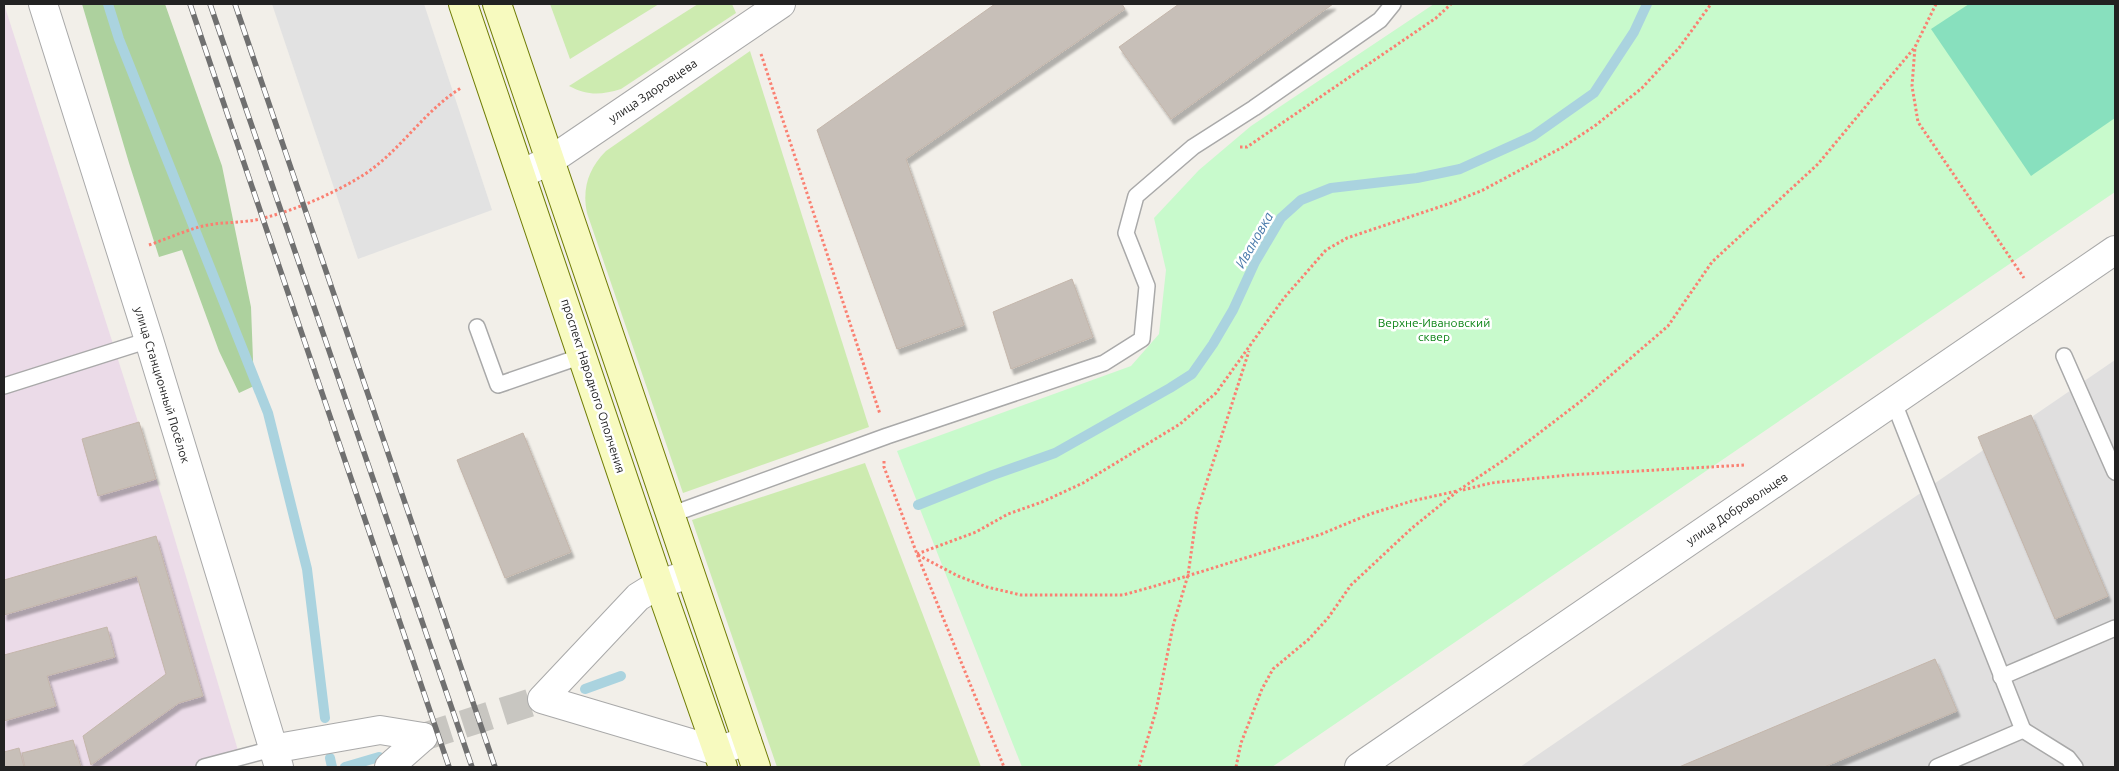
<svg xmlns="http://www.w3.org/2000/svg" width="2119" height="771" font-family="Ubuntu,sans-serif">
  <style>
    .residential { fill: #e0dfdf }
    .industrial { fill: #ebdbe8 }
    .grass { fill: #cdebb0 }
    .forest { fill: #add19e }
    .park { fill: #c8facc }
    .pitch { fill: #88e0be }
    .parking { fill: #e2e2e2 }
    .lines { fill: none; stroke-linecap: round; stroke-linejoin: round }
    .stream { stroke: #aad3df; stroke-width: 10 }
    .building { fill: #c7bfb8; stroke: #c4b6ab; filter: url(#shadow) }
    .street-tunnel { stroke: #c8c6c1; stroke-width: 28; stroke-dasharray: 28 14; stroke-linecap: butt }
    .lane-casing { stroke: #a9a9a9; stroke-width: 18 }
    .street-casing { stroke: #a9a9a9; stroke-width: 30 }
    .secondary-casing { stroke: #707d05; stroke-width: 30 }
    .path { stroke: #fa8072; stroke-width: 3; stroke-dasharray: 2.5 2.5; stroke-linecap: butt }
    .lane { stroke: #fff; stroke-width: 15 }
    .street { stroke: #fff; stroke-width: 28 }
    .secondary { stroke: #f7fabf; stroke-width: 28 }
    .rail-casing { stroke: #707070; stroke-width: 5.5 }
    .rail { stroke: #fff; stroke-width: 4; stroke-dasharray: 11; stroke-linecap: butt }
    .labels { text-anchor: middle; stroke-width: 5; stroke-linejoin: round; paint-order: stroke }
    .street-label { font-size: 12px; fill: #222; stroke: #fff }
    .park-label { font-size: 12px; fill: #0c8416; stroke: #fff }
    .water-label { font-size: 14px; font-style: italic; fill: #4a7aab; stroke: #fff }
  </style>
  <defs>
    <filter id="shadow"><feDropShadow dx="3" dy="5.5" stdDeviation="1" flood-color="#0004"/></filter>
  </defs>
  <rect width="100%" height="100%" fill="#f2efe9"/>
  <path class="residential" d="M2115 360V767H1520Z"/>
  <path class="industrial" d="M4 4 164 503 243 767H4Z"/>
  <g class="grass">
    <path d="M550 4H659L570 59Z"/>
    <path d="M698 4H732L736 13 621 89C601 95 588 96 569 86Z"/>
    <path d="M750 51 869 427 683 493 587 213C582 189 588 169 606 151Z"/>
    <path d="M865 463 981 767H777L692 520Z"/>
  </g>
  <path class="forest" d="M82 4H165L222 166 251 307 254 386 239 393 219 351 182 250 159 257 129 163Z"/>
  <path class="park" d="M1434 4H2115V192L1272 767H1022L897 451 1131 366 1159 334 1166 270 1154 218 1199 170 1251 126Z"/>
  <path class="pitch" d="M1969 4H2115V118L2031 176 1931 29Z"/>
  <path class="parking" d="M272 4H424L492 210 358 259Z"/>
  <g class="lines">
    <g class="stream">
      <path d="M108 4 119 39 268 413 307 569 325 718"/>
      <path d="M918 505 993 475 1055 453 1170 388 1192 374 1213 344 1233 310 1255 262 1281 218 1301 200 1331 188 1417 178 1460 169 1533 136 1594 93 1634 32 1647 4"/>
      <path d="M585 689 621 676"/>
      <path d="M330 758 332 767"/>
      <path d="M345 767 379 757"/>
    </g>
  </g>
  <g class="building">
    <path d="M995 4H1122L1125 9 906 159 964 325 897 349 817 130Z"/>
    <path d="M1179 4H1333L1171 119 1119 47Z"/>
    <path d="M1072 279 1093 337 1011 369 993 312Z"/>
    <path d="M2031 415 2108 596 2055 619 1978 437Z"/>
    <path d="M139 422 156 479 98 496 82 439Z"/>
    <path d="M523 433 571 552 505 578 457 460Z"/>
    <path d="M156 536 203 696 179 703 91 765 83 736 166 674 137 576 4 615V580Z"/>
    <path d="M107 627 115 657 47 676 56 706 4 721V655Z"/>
    <path d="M1935 659 1957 711 1824 767H1679Z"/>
    <path d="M73 740 81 767H25L22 753Z"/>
    <path d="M19 748 24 767H4V752Z"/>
  </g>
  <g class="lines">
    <path class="street-tunnel" d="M423 737 542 699"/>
    <g class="lane-casing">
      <g id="lane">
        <path d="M477 327 498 385 582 356"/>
        <path d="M2064 356 2115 472"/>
        <path d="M4 386 149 340"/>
        <path d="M1894 403 2023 730 1937 767"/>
        <path d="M670 515 887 436 1104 363 1142 339 1147 286 1126 233 1136 196 1193 147 1254 108 1380 20 1393 4"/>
        <path d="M2001 677 2115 628"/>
        <path d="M2023 730 2068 758 2075 767"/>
        <path d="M204 767 272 749"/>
      </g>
    </g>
    <g class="street-casing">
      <g id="street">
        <path d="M43 4 149 340 279 767"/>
        <path d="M521 174 551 160 781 4"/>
        <path d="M690 574 659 584 638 597 542 699 717 751 747 741"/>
        <path d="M272 749 380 730 423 737"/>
        <path d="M389 767 423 737"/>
        <path d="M1359 767 2115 250"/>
      </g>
    </g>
    <g class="secondary-casing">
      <g id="secondary">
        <path d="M463 4 659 584 723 767"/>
        <path d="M497 4 756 767"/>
      </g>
    </g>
    <g class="path">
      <path d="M1936 4 1915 47 1912 86 1918 122 2024 278"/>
      <path d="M761 54 880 414"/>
      <path d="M1240 147H1247L1436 18 1451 4"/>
      <path d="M149 245C166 239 182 232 199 227 220 221 243 224 264 218 298 209 335 193 365 174 401 150 424 111 461 88"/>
      <path d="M884 461V467L917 554 1004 767"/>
      <path d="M1463 490 1491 483 1568 475 1745 465"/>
      <path d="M917 554 976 532 1008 514 1042 502 1083 483 1180 424 1216 393 1284 298 1326 250 1347 238 1451 203 1483 190 1563 147 1596 125 1642 88 1679 48 1711 4"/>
      <path d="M918 555 958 576 987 587 1021 595H1123L1155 586 1319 535 1370 514 1412 501 1457 491"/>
      <path d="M1139 767 1156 711 1173 626 1188 575 1197 512 1249 351"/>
      <path d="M1236 767 1241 743 1262 689 1273 669 1309 639 1328 618 1351 585 1412 528 1459 490 1504 460 1581 401 1668 326 1712 262 1818 164 1915 47"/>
    </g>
    <use href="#lane" class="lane"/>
    <use href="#street" class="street"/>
    <use href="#secondary" class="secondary"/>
    <g class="rail-casing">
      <g id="rail">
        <path d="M190 4 449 767"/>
        <path d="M210 4 472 767"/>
        <path d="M235 4 495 767"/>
      </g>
    </g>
    <use href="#rail" class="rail"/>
  </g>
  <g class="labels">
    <g class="street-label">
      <text transform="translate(653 91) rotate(-34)" y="4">улица Здоровцева</text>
      <text transform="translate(162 385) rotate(73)" y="4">улица Станционный Посёлок</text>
      <text transform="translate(593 386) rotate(72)" y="4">проспект Народного Ополчения</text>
      <text transform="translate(1737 509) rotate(-34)" y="4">улица Добровольцев</text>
    </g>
    <g class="park-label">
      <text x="1434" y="327">Верхне-Ивановский<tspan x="1434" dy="14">сквер</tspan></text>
    </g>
    <g class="water-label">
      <text transform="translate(1254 240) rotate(-60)" y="5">Ивановка</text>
    </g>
  </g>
  <rect width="2119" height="771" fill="none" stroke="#222222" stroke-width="10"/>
</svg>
